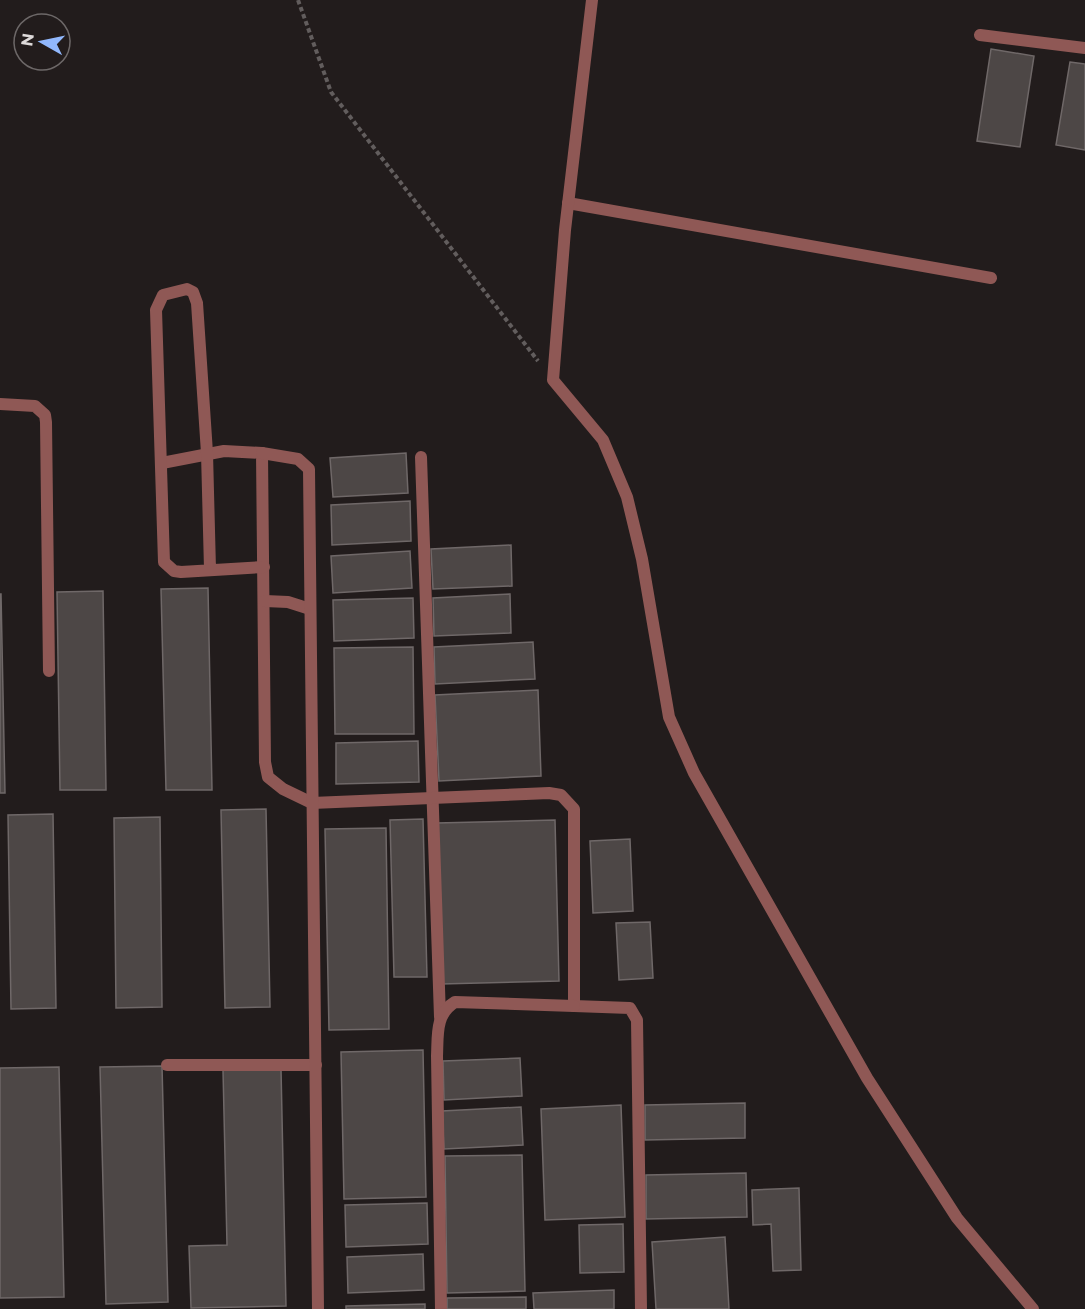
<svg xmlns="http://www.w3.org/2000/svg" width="1085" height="1309" font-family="Montserrat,sans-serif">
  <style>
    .building { fill: #4d4746; stroke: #6f6868; stroke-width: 1.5 }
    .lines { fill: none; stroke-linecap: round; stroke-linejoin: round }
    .path { stroke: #625d5d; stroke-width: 4; stroke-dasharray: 4.5 3; stroke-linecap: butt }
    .service { stroke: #8f5855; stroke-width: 12 }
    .minor { stroke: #8f5855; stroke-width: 12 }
  </style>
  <rect width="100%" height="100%" fill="#221c1c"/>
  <g class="building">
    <path d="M991 49 1034 56 1020 147 977 141Z"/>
    <path d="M1070 62 1085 64V150L1056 145Z"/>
    <path d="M406 453 408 493 333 497 330 458Z"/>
    <path d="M410 501 411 541 332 545 331 505Z"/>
    <path d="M511 545 512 586 433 589 431 549Z"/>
    <path d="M410 551 412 588 333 593 331 556Z"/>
    <path d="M208 588 212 790H166L161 589Z"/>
    <path d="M103 591 106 790H60L57 592Z"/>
    <path d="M1 594 5 793H0V594Z"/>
    <path d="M510 594 511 633 434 636 433 598Z"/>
    <path d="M413 598 414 638 334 641 333 600Z"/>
    <path d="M533 642 535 679 435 684 434 647Z"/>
    <path d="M413 647 414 734H335L334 648Z"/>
    <path d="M538 690 541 776 439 781 435 695Z"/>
    <path d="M418 741 419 782 336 784V743Z"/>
    <path d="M266 809 270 1007 225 1008 221 810Z"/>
    <path d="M53 814 56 1008 11 1009 8 815Z"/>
    <path d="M160 817 162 1007 116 1008 114 818Z"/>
    <path d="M423 819 427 977H394L390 820Z"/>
    <path d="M555 820 559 981 441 984 437 823Z"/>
    <path d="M386 828 389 1029 329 1030 325 829Z"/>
    <path d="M630 839 633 911 593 913 590 841Z"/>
    <path d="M650 922 653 978 619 980 616 923Z"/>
    <path d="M423 1050 426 1197 344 1199 341 1052Z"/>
    <path d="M520 1058 522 1096 444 1100 443 1061Z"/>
    <path d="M162 1066 168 1302 106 1304 100 1067Z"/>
    <path d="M59 1067 64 1297 0 1298V1068Z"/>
    <path d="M281 1069 286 1306 191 1308 189 1246 227 1245 223 1070Z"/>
    <path d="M745 1103V1138L645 1140V1105Z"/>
    <path d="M621 1105 625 1217 545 1220 541 1109Z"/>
    <path d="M521 1107 523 1145 444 1149 442 1111Z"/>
    <path d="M522 1155 525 1291 447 1293 445 1156Z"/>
    <path d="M746 1173 747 1217 646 1219V1175Z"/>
    <path d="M799 1188 801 1270 773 1271 771 1224 753 1225 752 1190Z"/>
    <path d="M427 1203 428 1244 346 1247 345 1205Z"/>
    <path d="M623 1224 624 1272 580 1273 579 1225Z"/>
    <path d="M725 1237 729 1309H656L652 1242Z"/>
    <path d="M423 1254 424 1290 348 1293 347 1257Z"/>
    <path d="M614 1290V1309H534L533 1293Z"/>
    <path d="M526 1297V1309H447V1298Z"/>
    <path d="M425 1304V1309H346V1306Z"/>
  </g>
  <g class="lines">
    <path class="path" d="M298 0 331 92 538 361"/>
    <g class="service">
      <path d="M980 35 1085 48"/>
      <path d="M568 203 991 278"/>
      <path d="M0 404 35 406 45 415 46 422 49 671"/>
      <path d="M421 457 440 1017"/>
      <path d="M162 463 224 451 262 453 265 762 268 777 283 789 312 803 549 793 561 795 574 809V1006L630 1008 637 1020 641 1309"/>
      <path d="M210 569 207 453 197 303 193 292 187 289 163 295 156 310 164 562 174 571 181 572 264 567"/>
      <path d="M265 601 288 602 310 609"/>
      <path d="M167 1065H316"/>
      <path d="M441 1309 437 1056C438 1036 435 1014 455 1002L574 1006"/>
    </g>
    <g class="minor">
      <path d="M592 0 565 230 553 380 603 440 627 497 642 559 669 717 694 773 867 1078 957 1218 1033 1309"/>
      <path d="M262 453 298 459 309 469 318 1309"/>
    </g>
  </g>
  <g transform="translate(42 42) rotate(279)"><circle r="28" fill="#221c1c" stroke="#6d6868" stroke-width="1.5"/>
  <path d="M0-4.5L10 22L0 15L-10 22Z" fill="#91b8fd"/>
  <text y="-9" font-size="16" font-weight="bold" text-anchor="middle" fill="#dedada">N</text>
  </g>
</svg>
